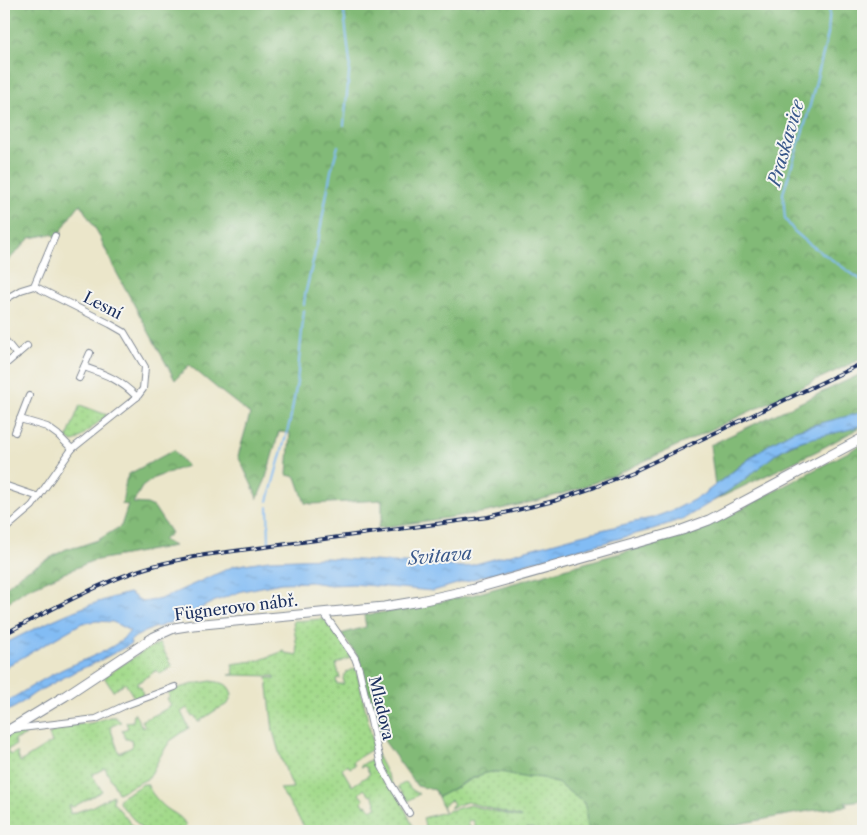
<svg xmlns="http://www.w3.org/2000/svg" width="867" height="835" font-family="'Libre Caslon Text',serif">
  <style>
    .grass { fill: url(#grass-dots); stroke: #5f8474; fill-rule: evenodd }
    .forest { fill: url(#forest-crowns); stroke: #4e746a }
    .water { fill: url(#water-ripples); stroke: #4e76a9 }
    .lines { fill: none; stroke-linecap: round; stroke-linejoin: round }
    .stream { stroke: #82bcf4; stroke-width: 2 }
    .minor-casing { stroke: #838a94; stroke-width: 8 }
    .tertiary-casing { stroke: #838a94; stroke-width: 11 }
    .minor { stroke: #fff; stroke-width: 6 }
    .tertiary { stroke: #fff; stroke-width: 9 }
    .rail-casing { stroke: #1b2f5e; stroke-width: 4 }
    .rail { stroke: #f6f6f2; stroke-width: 2; stroke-dasharray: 5.5; stroke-linecap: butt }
    .labels { text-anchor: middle; stroke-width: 4; stroke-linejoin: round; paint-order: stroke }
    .street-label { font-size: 16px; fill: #1b2f5e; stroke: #f6f6f2 }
    .water-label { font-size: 18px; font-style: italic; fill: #3a598b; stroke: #f6f6f2 }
  </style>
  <defs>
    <pattern id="grass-dots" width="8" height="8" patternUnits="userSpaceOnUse" patternTransform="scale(1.25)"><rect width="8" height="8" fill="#a3da8b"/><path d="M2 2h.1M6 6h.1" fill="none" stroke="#8cbb7a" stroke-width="1.8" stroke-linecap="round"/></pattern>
    <pattern id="forest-crowns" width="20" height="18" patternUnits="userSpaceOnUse" patternTransform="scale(1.25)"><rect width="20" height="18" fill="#82ba77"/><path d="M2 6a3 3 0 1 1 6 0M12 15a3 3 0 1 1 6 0" fill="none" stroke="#6a9865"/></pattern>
    <pattern id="water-ripples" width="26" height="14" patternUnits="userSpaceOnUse" patternTransform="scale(1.25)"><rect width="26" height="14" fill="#82bcf4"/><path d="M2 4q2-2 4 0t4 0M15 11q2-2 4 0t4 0" fill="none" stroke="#6a99c9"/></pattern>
  </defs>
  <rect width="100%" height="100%" fill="#f6f6f2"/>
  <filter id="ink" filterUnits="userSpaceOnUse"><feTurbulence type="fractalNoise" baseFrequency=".02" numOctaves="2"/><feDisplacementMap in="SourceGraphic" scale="10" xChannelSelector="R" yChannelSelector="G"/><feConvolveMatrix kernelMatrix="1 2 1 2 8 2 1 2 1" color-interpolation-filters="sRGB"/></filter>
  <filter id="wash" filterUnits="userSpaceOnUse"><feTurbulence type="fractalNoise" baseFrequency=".0096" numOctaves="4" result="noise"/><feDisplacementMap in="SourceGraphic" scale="20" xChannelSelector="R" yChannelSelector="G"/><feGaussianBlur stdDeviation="1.12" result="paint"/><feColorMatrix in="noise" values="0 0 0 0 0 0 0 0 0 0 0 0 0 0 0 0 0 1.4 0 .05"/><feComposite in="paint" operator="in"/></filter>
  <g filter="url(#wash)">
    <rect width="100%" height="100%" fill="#ebe6ca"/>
    <g class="grass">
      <path d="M80 405 107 415 76 441 73 442 67 438Z"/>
      <path d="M322 619 326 621 352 657 336 664 340 678 336 679 337 684H344L343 678 346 672 356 668 374 748 353 761 355 765 350 768 347 765 342 769 352 786 370 774 365 766 361 767 360 766 373 758 376 753 407 813 415 831H307L280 789 293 788 280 756 273 731 267 678H274L275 680V676L229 675 234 674 232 664 260 660 284 651 285 653 298 655 293 621ZM364 789 370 796 372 795 376 802 375 804 377 806 372 810 367 805 365 806 362 802 364 800 359 794Z"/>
      <path d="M160 643 172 667 160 674 157 670 136 684 141 687 143 695 135 699 125 683 113 691 104 677 142 652Z"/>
      <path d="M211 681C222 683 228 682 232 694L228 704 216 710 198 722 195 716 192 717 187 708 181 712 189 728 170 741 161 755 149 778 118 793 105 768 92 775 102 791 73 807 69 805 70 814 91 807 113 795V802L137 831H4V740L11 734 24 732 25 736 14 740 16 745 7 750 10 755 17 752 20 762 52 742 49 735 52 732 51 731 50 728 91 723 110 717H115L121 722 110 727 119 753 132 747 131 739H125L122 730 128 728 126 722 133 721 134 713 143 728 145 727 142 720 155 715 171 706 167 698 170 697 168 693C183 685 195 684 211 681Z"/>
      <path d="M492 772H503L527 778V776L543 778 559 784 584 803 586 810 587 831H534L533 828 518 831H477L473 820 468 821 471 831H426L423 818 470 805 521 818V817L467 802 450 808 452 807 451 806 454 804 451 800 442 806 444 811 438 797 482 774Z"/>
      <path d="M406 782 411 789 419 794 408 801 398 787Z"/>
      <path d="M143 784H147C151 793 157 800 165 807 172 813 183 816 186 826L182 831H144L119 803 120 798Z"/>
    </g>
    <g class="forest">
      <path d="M4 4H863V358L617 474 572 491 532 502 487 512 378 528 382 518V500L312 504 305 503 296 477 287 475 290 433 279 432 265 481 257 499 255 492 238 456 250 414 218 389 189 365 175 380 113 266 98 233 80 204 70 217 57 238 52 234 30 238 4 265Z"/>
      <path d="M863 373V412C840 421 814 422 792 432 763 445 739 467 715 485L710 445Z"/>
      <path d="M863 425V426L817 451 713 501C725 493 737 485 748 477 762 465 776 452 792 445 814 434 840 433 863 425Z"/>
      <path d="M863 444V800L846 802 847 806 809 811 749 822 720 828 700 831H587L586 810 584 803 559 784 543 778 527 776V778C516 776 503 771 492 772 477 773 452 790 438 797L435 790 417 786 385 742 373 717 358 656 341 634 366 627 364 615 400 610 472 595 684 535 711 525Z"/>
      <path d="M174 450 187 466 154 478 142 487 133 503 147 504 154 507 171 533 163 540 174 546 92 561 25 590 4 605V589L21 574 66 549 77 547 98 540 121 526 128 505 122 504 126 480 129 474Z"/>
    </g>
    <path class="water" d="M863 412V425L847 430 804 440 790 445 777 453 739 484 713 501 685 518 650 530 603 543 555 555 433 591 353 584 330 585 311 582 281 583 242 591 213 602 179 619 156 628 155 627 135 637 130 641 131 644 95 663 76 671 35 693 17 706 4 713V703C23 692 41 680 61 670 81 660 117 650 130 631L113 622 97 621 82 623 4 668V644C45 623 84 604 129 593L143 602 161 599 234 566 245 564 269 560 327 558 465 567 577 536 655 517 676 509 701 496 761 450 773 442 793 431 825 422Z"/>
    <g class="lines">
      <g class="stream">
        <path d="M343 4 350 63 344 125"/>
        <path d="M830 4 828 34 806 121 783 193 785 219 794 231 808 243 861 280 863 285"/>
        <path d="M304 305 305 295 319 236 331 171 338 146"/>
        <path d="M268 501 290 421 297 382 304 310"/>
        <path d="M268 507 269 543"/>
      </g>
    </g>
  </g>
  <g filter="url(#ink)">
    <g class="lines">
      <g class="minor-casing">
        <g id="minor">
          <path d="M34 286 55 236"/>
          <path d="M4 300 21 290 34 286 110 324 124 332 145 367 143 389 137 397 72 449 32 506 4 530"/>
          <path d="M4 339 17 355"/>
          <path d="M7 363 27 346"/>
          <path d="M84 367C107 375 119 379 137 397"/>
          <path d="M79 378 90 353"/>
          <path d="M20 419 47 427 58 435 72 449"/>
          <path d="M15 432 29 396"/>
          <path d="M4 485 39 497"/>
          <path d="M323 612 355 658 359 669 381 765 391 784 409 813"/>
          <path d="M13 729 96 719 126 705 175 687"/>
        </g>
      </g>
      <g class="tertiary-casing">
        <path id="tertiary" d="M4 733 65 696 154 637 174 628 193 625 384 607 420 601 470 590 682 530 709 520 863 438"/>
      </g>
      <use href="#minor" class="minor"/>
      <use href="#tertiary" class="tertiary"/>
      <g class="rail-casing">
        <path id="rail" d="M4 634C47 612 91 587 137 571 159 563 182 559 205 555L488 517 554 501 595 487 632 472 863 363"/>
      </g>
      <use href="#rail" class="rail"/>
    </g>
  </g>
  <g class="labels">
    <g class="street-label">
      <text transform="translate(103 305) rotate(27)" y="6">Lesní</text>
      <text transform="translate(236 607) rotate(-7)" y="6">Fügnerovo nábř.</text>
      <text transform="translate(382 708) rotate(77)" y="6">Mladova</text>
    </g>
    <g class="water-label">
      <text transform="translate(786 143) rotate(-74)" y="6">Praskavice</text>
      <text transform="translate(440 556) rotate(-5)" y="6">Svitava</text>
    </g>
  </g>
  <rect width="867" height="835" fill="none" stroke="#f6f6f2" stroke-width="20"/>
</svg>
